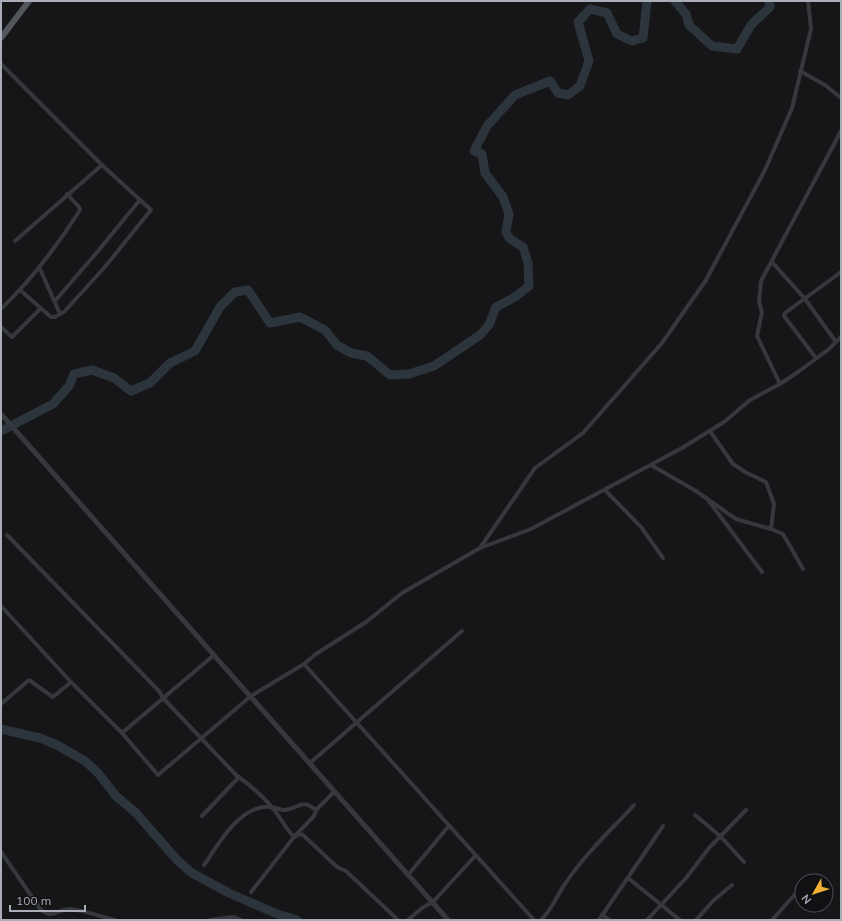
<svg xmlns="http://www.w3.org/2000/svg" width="842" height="921" font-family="Mulish,sans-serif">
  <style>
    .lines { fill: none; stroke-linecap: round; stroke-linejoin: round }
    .river { stroke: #2c353c; stroke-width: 9 }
    .minor { stroke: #37383d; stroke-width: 4 }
    .tertiary { stroke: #37383d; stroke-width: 5 }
    .primary { stroke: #53555c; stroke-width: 6 }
  </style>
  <rect width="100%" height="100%" fill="#161618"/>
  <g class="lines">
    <g class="river">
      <path d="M675 1 686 14 689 25 712 46 737 49 751 25 770 7 769 1"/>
      <path d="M1 431 53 404 69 386 74 374 92 370 114 378 131 391 150 383 170 363 195 351 220 307 235 292 248 290 270 323 300 317 325 330 337 345 351 353 367 356 390 375 409 374 434 366 480 335 489 325 496 307 515 297 529 286 528 263 523 247 510 239 506 232 509 214 503 197 485 173 482 154 474 151 487 126 515 95 550 81 558 93 568 95 580 86 589 61 578 22 590 9 607 13 617 34 632 41 643 38 647 1"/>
      <path d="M1 729 40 738 55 744 85 761 98 773 116 796 136 813 178 861 192 873 229 893 277 914 297 920"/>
    </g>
    <g class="minor">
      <path d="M1 64 102 165 151 210 104 268 64 312 55 317H51L20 290"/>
      <path d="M800 71 825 85 841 98"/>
      <path d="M15 241 102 165"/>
      <path d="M772 262 805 299 836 342"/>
      <path d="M40 269 60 314"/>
      <path d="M55 301 98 251 139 201"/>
      <path d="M1 309C33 278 56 248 80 210L79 207 67 194"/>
      <path d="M1 327 12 337 41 308"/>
      <path d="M816 358 784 316 785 313 841 272"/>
      <path d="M780 384 757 336 762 312 759 302 761 281 841 131"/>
      <path d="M710 431 733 464 747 473 766 482 774 504 771 529"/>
      <path d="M651 465 696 491 736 519 771 529 783 534 803 569"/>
      <path d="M605 490 641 527 663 558"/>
      <path d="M708 500 762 572"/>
      <path d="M7 535 159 691 163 698 236 775C250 785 265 798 275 811 282 820 286 829 294 837L300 834 303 835 337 867 346 871 398 920"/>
      <path d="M480 548 535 468 583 433 662 343 706 280 765 170 792 108 811 29 808 1"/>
      <path d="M1 606 71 682 122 733 158 775 251 696 304 664 316 654 366 622 402 593 480 548 531 529 682 448 724 422 750 400 780 384 798 372 829 349 841 337"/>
      <path d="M304 664 534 920"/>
      <path d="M1 704 29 680 53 697 71 682"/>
      <path d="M122 733 214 655"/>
      <path d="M310 763 462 631"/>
      <path d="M695 815 720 836 744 862"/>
      <path d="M202 816 239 777"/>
      <path d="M1 852 41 910C54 920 57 908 71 909 83 910 102 917 115 920"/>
      <path d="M204 865C218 845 240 804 270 807 276 807 279 810 285 810 301 808 300 798 316 810"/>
      <path d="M408 875 448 827"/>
      <path d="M628 878 680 920"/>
      <path d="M251 892 294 837 314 816 316 810 333 793"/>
      <path d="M602 915 609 920"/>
      <path d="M210 920 234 917 241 920"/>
      <path d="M408 920 422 908 433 902 475 856"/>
      <path d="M541 920C554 907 555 898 565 884 584 855 611 830 634 805"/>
      <path d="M599 920 663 826"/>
      <path d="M647 920 686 878 709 848 746 810"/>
      <path d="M696 920 714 900 732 885"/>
      <path d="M772 920 797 892"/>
    </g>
    <path class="tertiary" d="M1 414 448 920"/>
    <path class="primary" d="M1 38 29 1"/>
  </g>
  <rect width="842" height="921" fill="none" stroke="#a8adb8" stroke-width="4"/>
  <g transform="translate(814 893) rotate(231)"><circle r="19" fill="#111113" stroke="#4d4f55"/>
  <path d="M0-3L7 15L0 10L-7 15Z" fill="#f2b134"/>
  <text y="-6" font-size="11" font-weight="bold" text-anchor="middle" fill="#a8adb8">N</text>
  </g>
  <path d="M10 905v6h75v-6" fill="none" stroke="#a8adb8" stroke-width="2"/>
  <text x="16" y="905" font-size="12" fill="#a8adb8" stroke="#111113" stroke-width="3" paint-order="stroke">100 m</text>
</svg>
